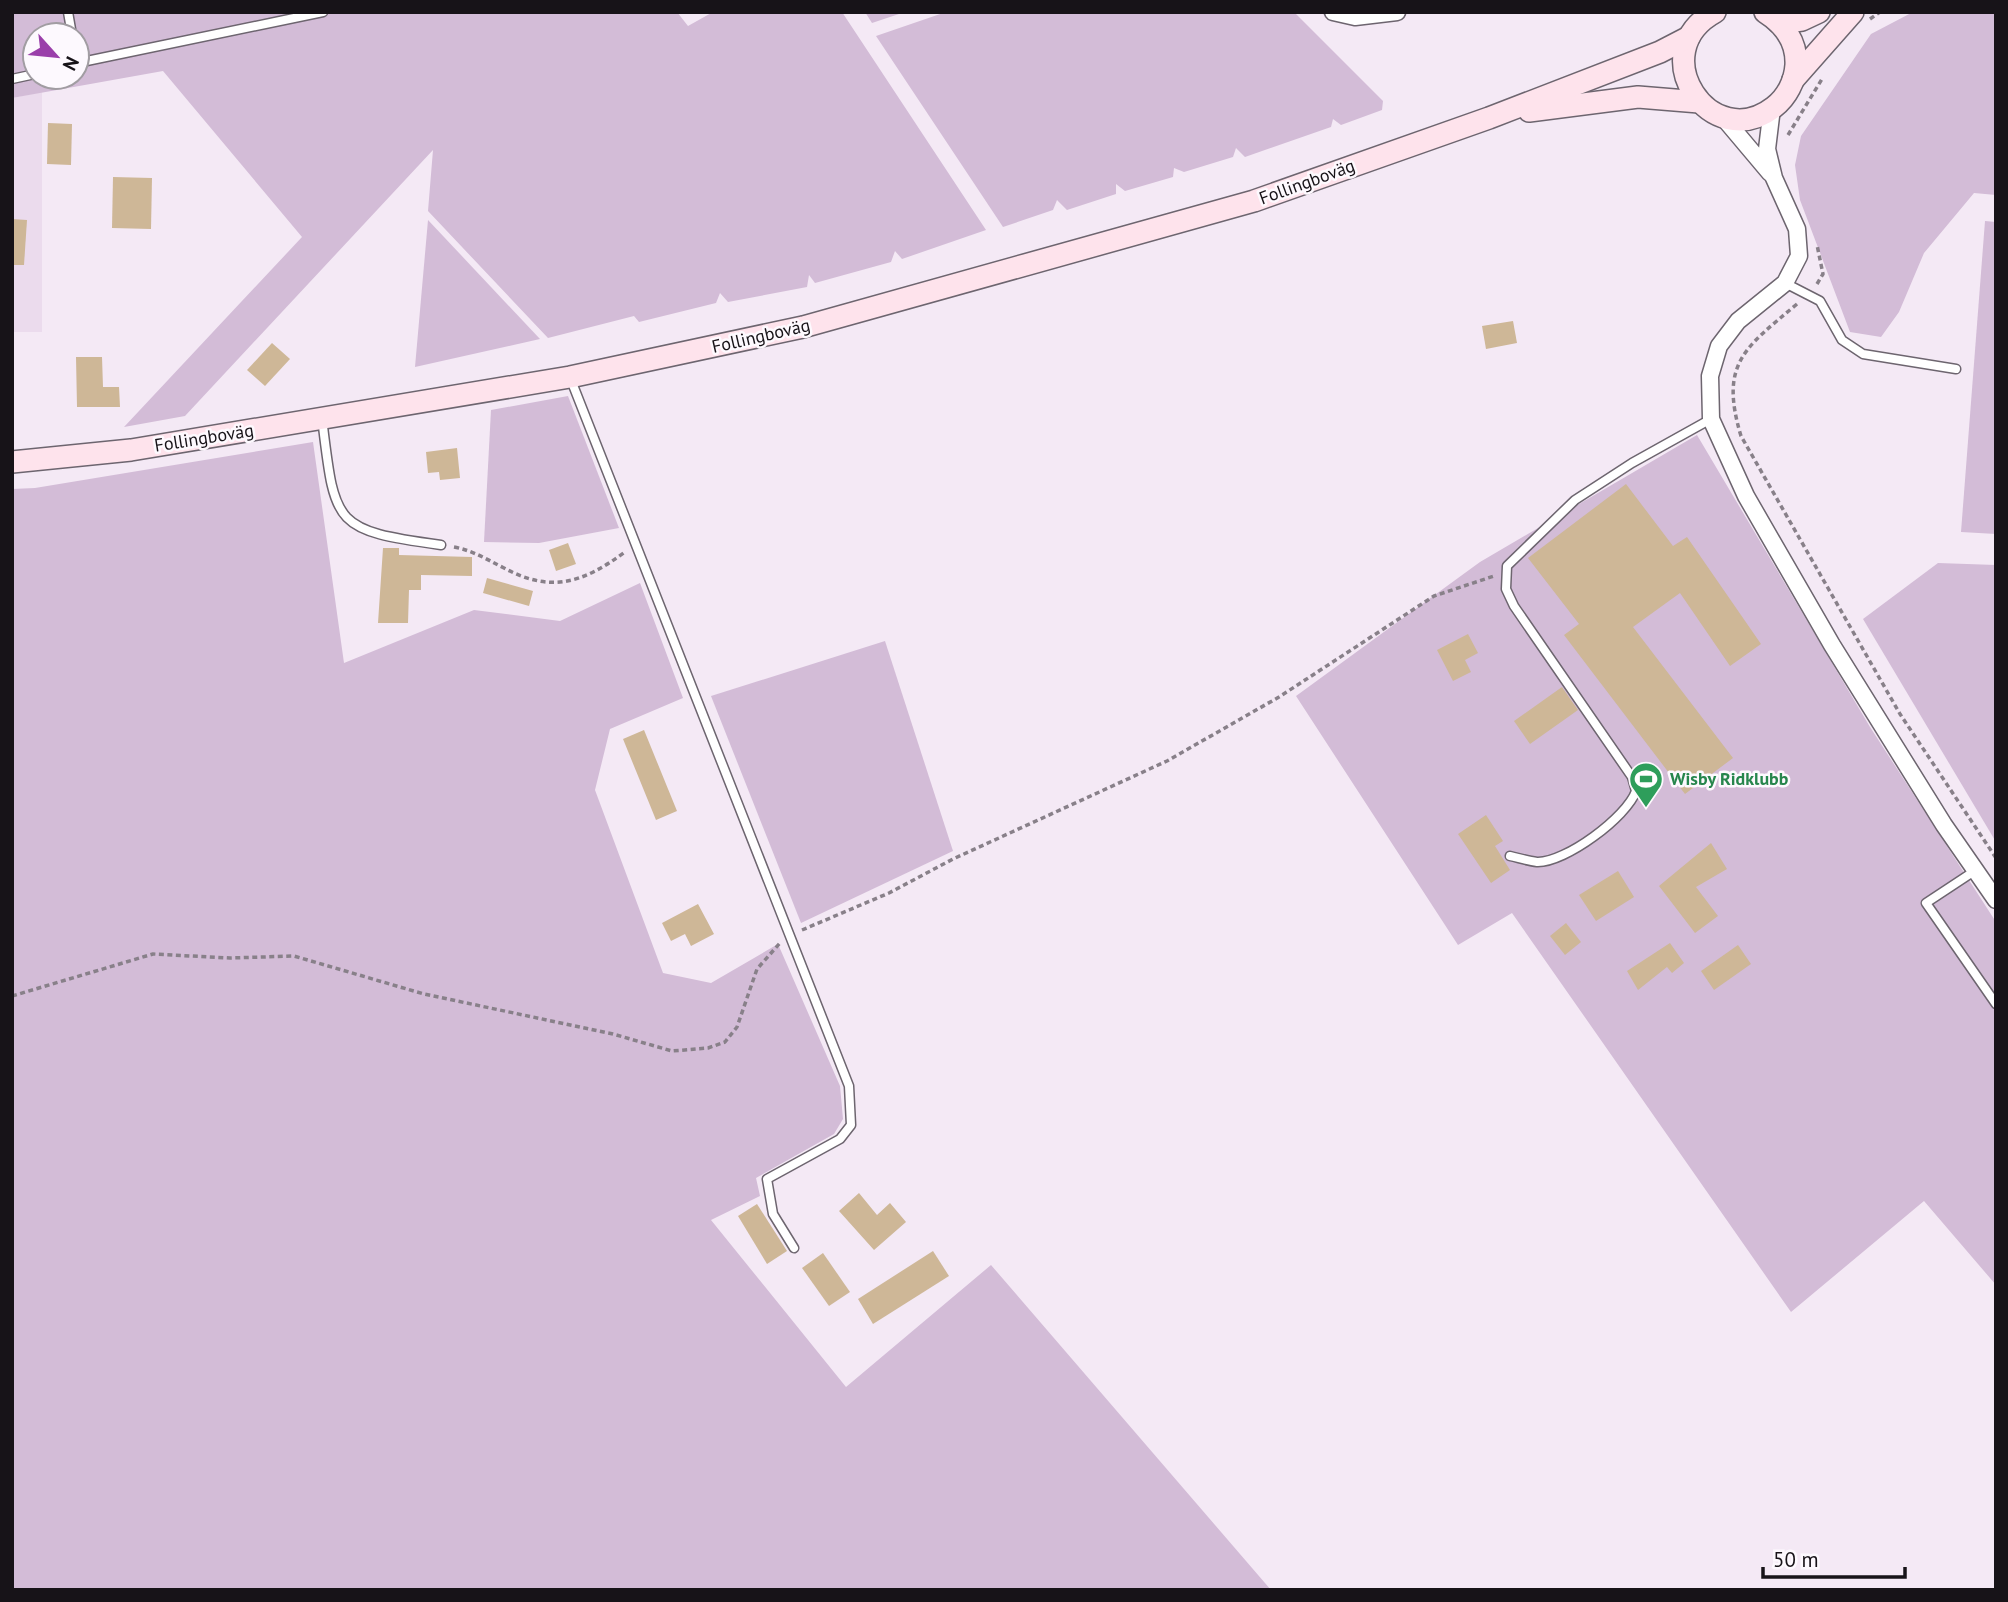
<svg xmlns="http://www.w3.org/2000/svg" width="2008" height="1602" font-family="'PT Sans',sans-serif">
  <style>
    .built { fill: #ebdbed }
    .green { fill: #d3bcd7; fill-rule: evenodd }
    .building { fill: #ceb797 }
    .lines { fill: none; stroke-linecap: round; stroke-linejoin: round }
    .lane-casing { stroke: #6d656f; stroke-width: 11 }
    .street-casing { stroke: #6d656f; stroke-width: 19 }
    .secondary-casing { stroke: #6d656f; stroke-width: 24 }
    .path { stroke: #888089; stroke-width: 3.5; stroke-dasharray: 5 3.5; stroke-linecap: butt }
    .lane { stroke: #fff; stroke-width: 8 }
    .street { stroke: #fff; stroke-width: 16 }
    .secondary { stroke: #fee3ec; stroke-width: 21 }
    .labels { text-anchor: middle; stroke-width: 5; stroke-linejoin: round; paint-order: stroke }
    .street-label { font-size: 18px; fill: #171318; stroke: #fdf9fe }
    .leisure-label { font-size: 18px; font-weight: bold; fill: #27864d; stroke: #fdf9fe; text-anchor: start }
  </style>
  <rect width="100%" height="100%" fill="#f4e9f5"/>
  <path class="built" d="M42 92V332H12V98Z"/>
  <g class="green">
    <path d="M12 12H677L688 26 713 12H842L986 230 902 259 895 251 891 262 815 283 809 275 807 287 728 302 720 293 716 303 639 322 634 316 548 338 428 211 433 150 185 416 124 427 302 237 163 71 12 98ZM35 35H77V77H35Z"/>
    <path d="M865 12H905L872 23Z"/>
    <path d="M946 12H1294L1383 101 1382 110 1341 125 1333 119 1331 127 1245 157 1236 148 1233 157 1184 172 1174 168 1173 177 1125 191 1116 184V194L1067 210 1057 200 1053 210 1003 227 876 36Z"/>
    <path d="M1913 12H1996V195L1974 193 1924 253 1899 312 1881 337 1850 332 1800 200 1795 165 1801 136 1871 34Z"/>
    <path d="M428 220 540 339 415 367Z"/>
    <path d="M1985 221 1996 222V534L1961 532Z"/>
    <path d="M568 396 619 528 539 543 484 542 491 410Z"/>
    <path d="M1697 435 1870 727 1996 922V1285L1924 1201 1791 1312 1512 913 1458 945 1296 696 1480 562Z"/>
    <path d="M313 442 344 663 474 610 560 621 640 583 683 698 610 729 595 790 663 973 711 983 778 944 840 1086 843 1119 834 1134 756 1178 760 1196 711 1220 846 1387 991 1265 1271 1590H12V489L35 488Z"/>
    <path d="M1938 563 1996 565V842L1863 619Z"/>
    <path d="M885 641 953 851 801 923 711 696Z"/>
  </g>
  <g class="building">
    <path d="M48 123 72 124 71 165 47 164Z"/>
    <path d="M113 177 152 178 151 229 112 228Z"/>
    <path d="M12 219 27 220 24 265H12Z"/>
    <path d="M1513 321 1517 343 1486 349 1482 326Z"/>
    <path d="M272 343 290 359 265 386 247 370Z"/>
    <path d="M76 357H102L103 387H119L120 407H77Z"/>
    <path d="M457 448 460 478 440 480 439 472 428 473 426 452Z"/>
    <path d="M1626 484 1673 546 1687 537 1761 644 1730 666 1680 593 1633 627 1733 758 1685 794 1564 635 1579 624 1528 558Z"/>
    <path d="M568 543 576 564 556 571 549 550Z"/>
    <path d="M383 548H399V555L472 557V576L421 575V590H409L408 623H378Z"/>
    <path d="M487 578 533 591 529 606 483 593Z"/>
    <path d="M1468 634 1478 653 1465 660 1471 672 1453 681 1437 650Z"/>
    <path d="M1562 687 1578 710 1530 744 1514 721Z"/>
    <path d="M644 730 677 811 656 820 623 739Z"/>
    <path d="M1486 815 1503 841 1495 846 1510 870 1491 883 1458 834Z"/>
    <path d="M1711 843 1727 869 1696 887 1718 916 1695 933 1659 886Z"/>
    <path d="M1618 871 1634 897 1596 921 1579 895Z"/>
    <path d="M698 904 714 934 691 946 685 934 671 941 662 923Z"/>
    <path d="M1566 923 1581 942 1565 955 1550 936Z"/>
    <path d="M1670 943 1684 963 1672 973 1667 967 1638 990 1627 971Z"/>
    <path d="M1738 945 1751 964 1714 990 1701 971Z"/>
    <path d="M859 1193 877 1215 890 1203 906 1222 874 1250 839 1211Z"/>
    <path d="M757 1204 787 1251 767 1264 738 1216Z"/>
    <path d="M933 1251 949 1276 873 1324 858 1299Z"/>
    <path d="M823 1253 850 1292 829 1306 802 1268Z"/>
  </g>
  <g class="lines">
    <g class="lane-casing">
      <g id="lane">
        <path d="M68 12 72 35"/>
        <path d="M77 63 323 12"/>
        <path d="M12 79 35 74"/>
        <path d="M1785 283 1820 301 1842 340 1863 354 1956 369"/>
        <path d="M571 380 849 1086 851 1125 840 1139 767 1179 773 1214 794 1248"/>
        <path d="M322 418C335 526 333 530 441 545"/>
        <path d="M1510 856C1519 858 1528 861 1537 862 1565 863 1627 817 1636 791L1632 777 1514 606 1506 589 1507 566 1575 500 1632 463 1711 419"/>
        <path d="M1976 870 1926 903 1996 1004"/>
      </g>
    </g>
    <g class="street-casing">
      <g id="street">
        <path d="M1333 12 1355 17 1397 12"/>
        <path d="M1772 108 1767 149 1774 178 1797 229 1799 256 1785 283 1738 321 1719 346 1710 376 1711 419 1746 496 1832 645 1944 825 1996 900"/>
        <path d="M1722 116 1770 173"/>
      </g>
    </g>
    <g class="secondary-casing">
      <g id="secondary">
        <path d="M1715 12C1642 52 1711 156 1774 107 1787 97 1795 81 1796 65 1797 42 1784 24 1765 12"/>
        <path d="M1779 23 1802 20 1819 12"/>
        <path d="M1793 80 1853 12"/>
        <path d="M1529 111 1638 97 1699 102"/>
        <path d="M12 462 131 450 570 377 803 327 1254 201 1489 118 1660 52 1689 37"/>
      </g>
    </g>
    <g class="path">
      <path d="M1870 19 1880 12"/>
      <path d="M1788 135 1822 79"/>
      <path d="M1817 284 1823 274 1817 245"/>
      <path d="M1797 304C1745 348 1719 363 1741 436L1900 714 1996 858"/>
      <path d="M454 547C474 551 486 559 504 568 552 594 584 582 625 552"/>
      <path d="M802 930 889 893 953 859 1167 761 1279 697 1434 596 1494 576"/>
      <path d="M12 996 153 954 230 958 294 956 424 994 613 1034 672 1051 708 1048 725 1042 737 1027 757 969 780 943"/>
    </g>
    <use href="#lane" class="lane"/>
    <use href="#street" class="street"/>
    <use href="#secondary" class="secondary"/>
  </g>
  <defs>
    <g id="stadium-pin" transform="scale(1.75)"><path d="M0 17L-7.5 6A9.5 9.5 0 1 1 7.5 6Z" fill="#2e9e5b" stroke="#fdf9fe"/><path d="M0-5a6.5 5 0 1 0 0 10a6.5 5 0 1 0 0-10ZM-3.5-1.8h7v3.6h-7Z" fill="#fff"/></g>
  </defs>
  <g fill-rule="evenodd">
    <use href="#stadium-pin" x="1646" y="779"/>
  </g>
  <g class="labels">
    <g class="street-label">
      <text transform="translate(1307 182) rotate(-20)" y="6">Follingboväg</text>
      <text transform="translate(761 336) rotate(-13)" y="6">Follingboväg</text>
      <text transform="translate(204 438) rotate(-9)" y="6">Follingboväg</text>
    </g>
    <g class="leisure-label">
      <text x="1670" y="785">Wisby Ridklubb</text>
    </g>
  </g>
  <rect width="2008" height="1602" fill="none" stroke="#171318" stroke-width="28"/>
  <g transform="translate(56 56) rotate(117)"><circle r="33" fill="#fdf9fe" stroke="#a19da2" stroke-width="2"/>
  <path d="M0-5L12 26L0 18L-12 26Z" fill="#9a3faa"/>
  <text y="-10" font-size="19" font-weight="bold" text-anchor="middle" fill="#171318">N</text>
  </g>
  <path d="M1763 1567v10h142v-10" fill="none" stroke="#171318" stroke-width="3.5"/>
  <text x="1773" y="1567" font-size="21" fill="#171318" stroke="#fdf9fe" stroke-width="5" paint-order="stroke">50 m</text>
</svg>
